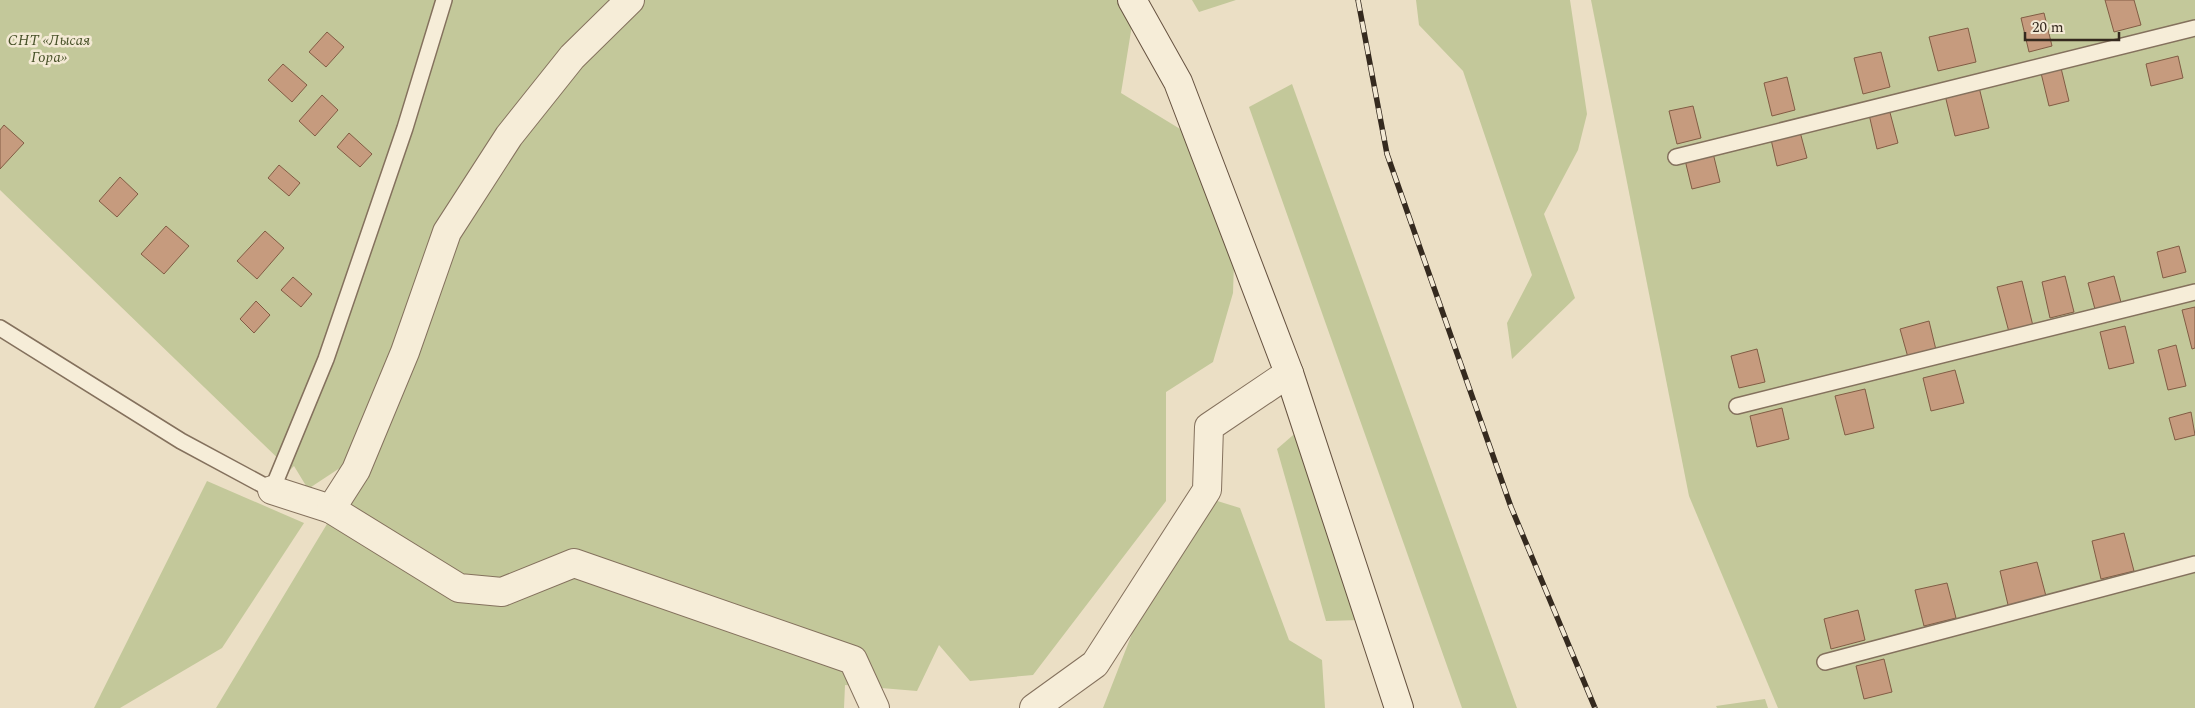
<svg xmlns="http://www.w3.org/2000/svg" width="2195" height="708" font-family="Spectral,serif">
  <style>
    .green { fill: #c3c89a }
    .building { fill: #c69b7e; stroke: #815c44 }
    .lines { fill: none; stroke-linecap: round; stroke-linejoin: round }
    .lane-casing { stroke: #84715d; stroke-width: 18 }
    .street-casing { stroke: #84715d; stroke-width: 30 }
    .secondary-casing { stroke: #665240; stroke-width: 30 }
    .lane { stroke: #f6edd8; stroke-width: 15 }
    .street { stroke: #f6edd8; stroke-width: 28 }
    .secondary { stroke: #f6edd8; stroke-width: 28 }
    .rail-casing { stroke: #352a1f; stroke-width: 5.5 }
    .rail { stroke: #f3e9d4; stroke-width: 4; stroke-dasharray: 11; stroke-linecap: butt }
    .labels { text-anchor: middle; stroke-width: 5; stroke-linejoin: round; paint-order: stroke }
    .park-label { font-size: 15px; font-style: italic; fill: #465027; stroke: #f3e9d4 }
  </style>
  <rect width="100%" height="100%" fill="#ebdfc5"/>
  <g class="green">
    <path d="M0 0H613L519 105 352 460 308 489 294 466 290 470 0 190Z"/>
    <path d="M642 0H1118L1132 25 1121 93 1190 135 1235 233 1233 293 1213 362 1166 392V501L1033 675 970 681 939 645 917 691 845 685 844 708H216L371 451 458 221 561 77Z"/>
    <path d="M1192 0H1236L1199 12Z"/>
    <path d="M1416 0H1570L1587 114 1578 150 1544 214 1575 298 1512 359 1507 323 1532 275 1463 71 1419 25Z"/>
    <path d="M1591 0H2195V708H1778L1689 496Z"/>
    <path d="M1292 84 1517 708H1462L1249 107Z"/>
    <path d="M1299 430 1360 620 1326 621 1277 449Z"/>
    <path d="M207 481 304 523 222 648 120 708H94Z"/>
    <path d="M1198 495 1240 508 1289 640 1322 660 1325 708H1103L1169 539Z"/>
    <path d="M1765 699 1768 708H1717L1716 706Z"/>
  </g>
  <g class="building">
    <path d="M2105 0H2134L2141 25 2114 32Z"/>
    <path d="M2044 13 2052 46 2029 52 2021 18Z"/>
    <path d="M1968 28 1976 62 1938 71 1929 37Z"/>
    <path d="M327 32 344 47 326 67 309 52Z"/>
    <path d="M1881 52 1890 87 1863 94 1854 58Z"/>
    <path d="M2178 56 2183 78 2151 86 2146 64Z"/>
    <path d="M283 64 307 85 292 102 268 80Z"/>
    <path d="M2061 68 2069 101 2049 106 2041 73Z"/>
    <path d="M1787 77 1795 110 1772 116 1764 83Z"/>
    <path d="M1978 83 1989 128 1955 136 1944 91Z"/>
    <path d="M322 95 338 110 315 136 299 121Z"/>
    <path d="M1888 105 1898 143 1877 149 1868 110Z"/>
    <path d="M1693 106 1701 138 1677 144 1669 111Z"/>
    <path d="M4 125 24 143 0 169V130Z"/>
    <path d="M1799 128 1807 158 1777 166 1770 135Z"/>
    <path d="M349 133 372 154 360 167 337 147Z"/>
    <path d="M1713 153 1720 182 1692 189 1685 160Z"/>
    <path d="M279 165 300 183 289 196 268 178Z"/>
    <path d="M120 177 138 194 117 217 99 201Z"/>
    <path d="M166 226 189 246 164 274 141 254Z"/>
    <path d="M265 231 284 248 257 279 237 261Z"/>
    <path d="M2179 246 2186 272 2163 278 2157 252Z"/>
    <path d="M2065 276 2074 312 2050 318 2042 282Z"/>
    <path d="M2114 276 2122 306 2096 313 2088 283Z"/>
    <path d="M293 277 312 294 301 307 281 290Z"/>
    <path d="M2022 281 2033 326 2009 332 1997 287Z"/>
    <path d="M256 301 270 315 254 333 240 319Z"/>
    <path d="M2195 307V348L2192 349 2182 310Z"/>
    <path d="M1929 321 1937 354 1909 361 1900 329Z"/>
    <path d="M2125 326 2134 363 2109 369 2100 332Z"/>
    <path d="M2176 345 2186 386 2168 390 2158 350Z"/>
    <path d="M1757 349 1765 382 1739 388 1731 356Z"/>
    <path d="M1955 370 1964 403 1931 411 1923 378Z"/>
    <path d="M1865 389 1874 428 1845 435 1835 396Z"/>
    <path d="M1782 408 1789 439 1757 447 1750 416Z"/>
    <path d="M2191 412 2195 435 2175 440 2169 418Z"/>
    <path d="M2124 533 2134 571 2101 579 2092 541Z"/>
    <path d="M2037 562 2047 600 2009 609 2000 571Z"/>
    <path d="M1947 583 1956 618 1924 626 1915 590Z"/>
    <path d="M1858 610 1865 640 1831 649 1824 619Z"/>
    <path d="M1884 659 1892 692 1864 699 1856 666Z"/>
  </g>
  <g class="lines">
    <g class="lane-casing">
      <g id="lane">
        <path d="M1676 157 2195 28"/>
        <path d="M0 328 181 441 272 490 326 359 405 128 444 0"/>
        <path d="M1737 406 2195 292"/>
        <path d="M1825 662 2195 564"/>
      </g>
    </g>
    <g class="street-casing">
      <g id="street">
        <path d="M272 490 331 509 356 470 405 352 447 232 509 136 572 57 630 0"/>
        <path d="M331 509 459 588 502 592 574 563 853 660 875 708"/>
        <path d="M1034 708 1095 664 1207 490 1209 427 1289 373"/>
      </g>
    </g>
    <g class="secondary-casing">
      <path id="secondary" d="M1132 0 1178 82 1289 373 1399 708"/>
    </g>
    <use href="#lane" class="lane"/>
    <use href="#street" class="street"/>
    <use href="#secondary" class="secondary"/>
    <g class="rail-casing">
      <path id="rail" d="M1358 0 1387 154 1511 507 1595 708"/>
    </g>
    <use href="#rail" class="rail"/>
  </g>
  <g class="labels">
    <g class="park-label">
      <text x="49" y="45">СНТ «Лысая<tspan x="49" dy="17">Гора»</tspan></text>
    </g>
  </g>
  <path d="M2025 32v8h94v-8" fill="none" stroke="#352a1f" stroke-width="2.5"/>
  <text x="2032" y="32" font-size="15" fill="#352a1f" stroke="#f3e9d4" stroke-width="4" paint-order="stroke">20 m</text>
</svg>
